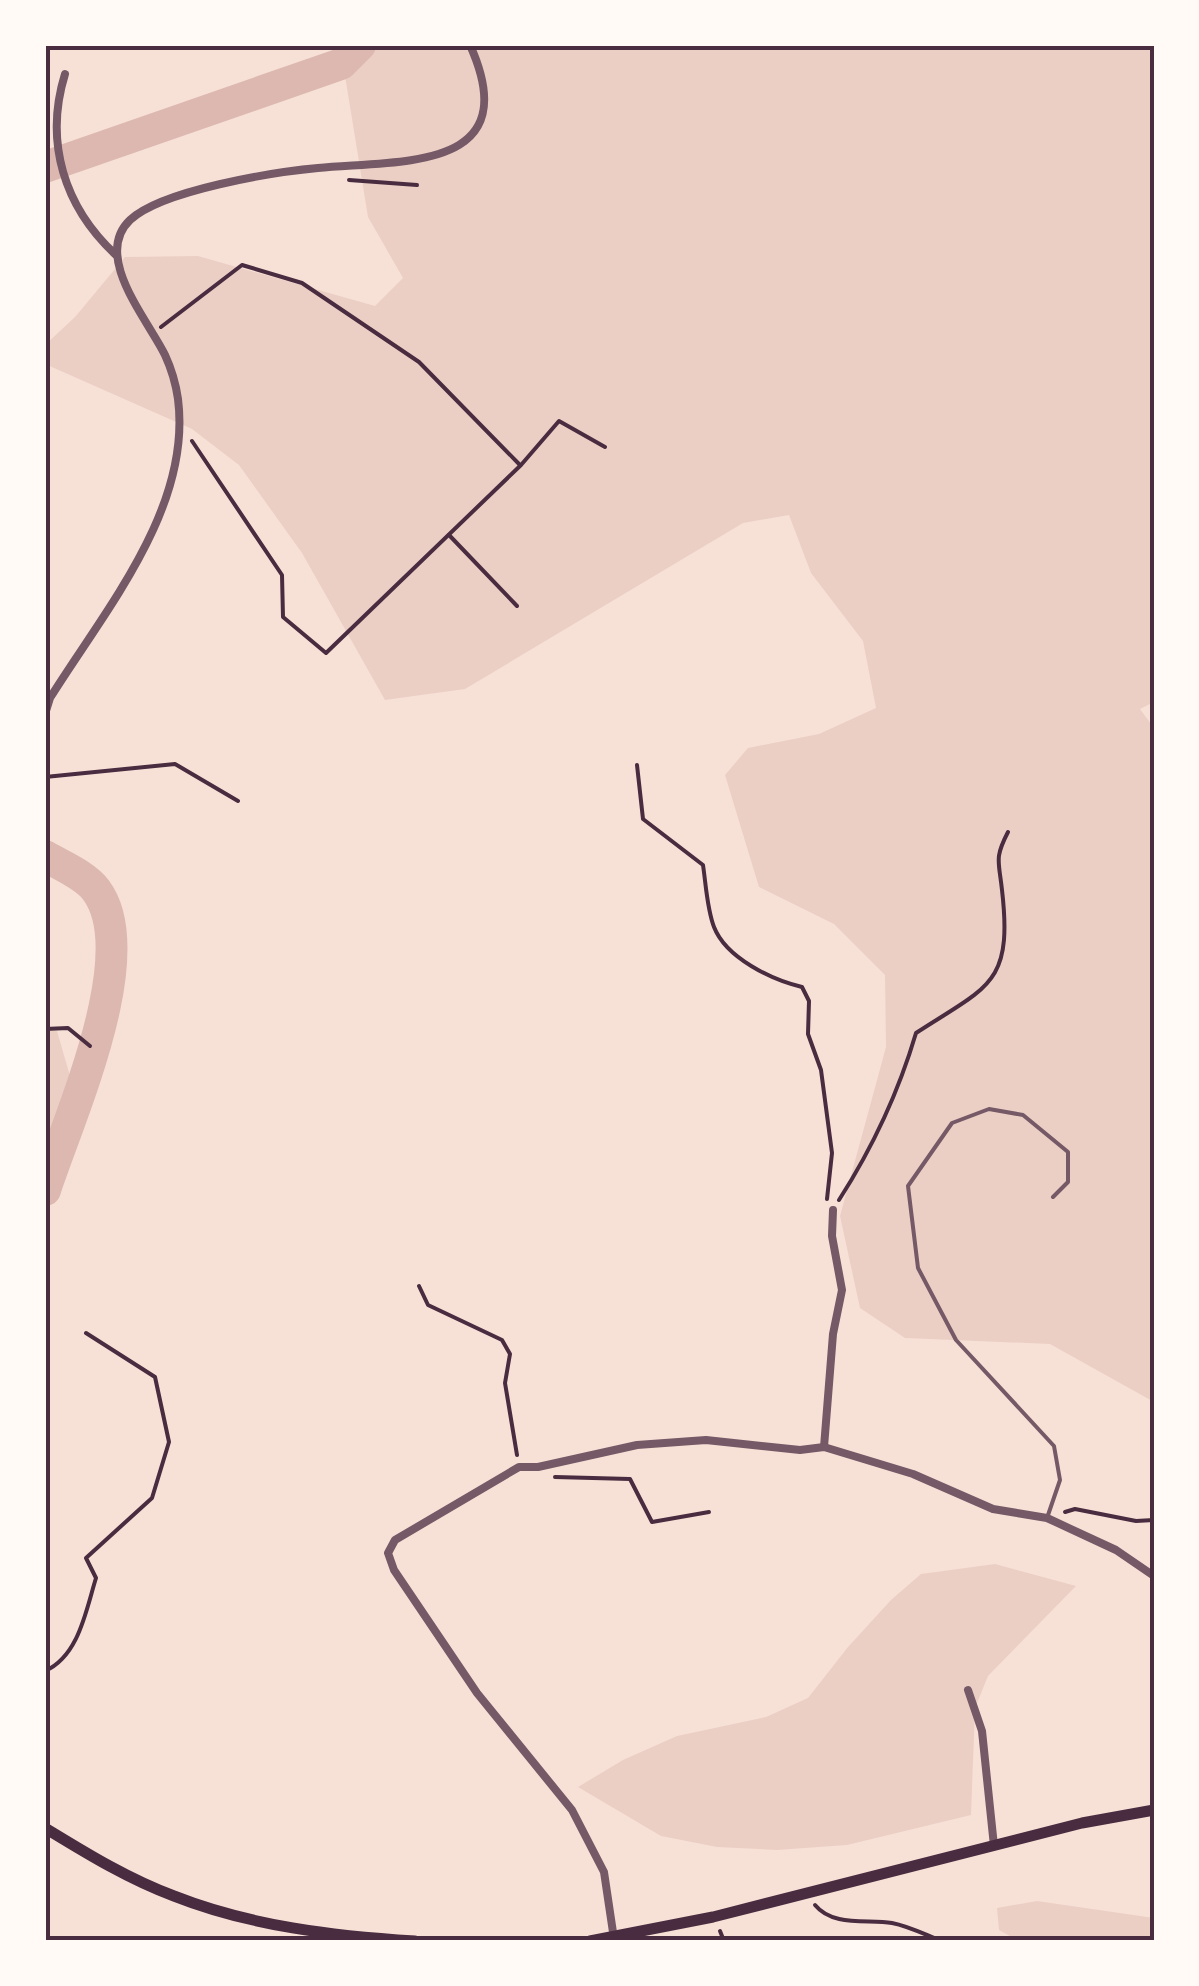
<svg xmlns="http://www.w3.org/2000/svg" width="1199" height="1986" font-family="Roboto,sans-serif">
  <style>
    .green { fill: #ebcfc5 }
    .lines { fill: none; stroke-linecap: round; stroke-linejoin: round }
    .river { stroke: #dcb8b0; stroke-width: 32 }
    .path { stroke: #4a2c40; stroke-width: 4 }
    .service { stroke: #755966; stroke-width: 4 }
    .minor { stroke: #755966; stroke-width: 8 }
    .secondary { stroke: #4a2c40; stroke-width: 11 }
    .neatline { fill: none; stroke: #4a2c40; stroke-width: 4 }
  </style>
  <rect width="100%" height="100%" fill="#f7e1d7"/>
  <g class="green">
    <path d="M340 45H1154V702L1140 709 1154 728V1402L1050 1344 905 1338 860 1308 840 1216 886 1047 885 975 834 924 759 887 725 775 748 748 819 734 876 708 863 641 811 573 789 515 743 523 465 689 385 700 302 553 239 465 192 429 45 364V345L75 317 125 257 198 256 375 306 403 278 368 217Z"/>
    <path d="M45 1030 57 1031 70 1076 45 1149Z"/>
    <path d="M995 1564 1076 1586 988 1676 975 1708 971 1815 847 1845 777 1850 717 1847 661 1836 578 1787 623 1760 677 1736 766 1717 808 1698 848 1647 891 1600 921 1574Z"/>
    <path d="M1037 1901 1154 1918V1941H1019L999 1930 997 1908Z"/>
  </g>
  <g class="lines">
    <g class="river">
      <path d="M45 167 341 64 360 45"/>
      <path d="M45 856C60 865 85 875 96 890 144 954 68 1119 45 1190"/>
    </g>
    <g class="path">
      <path d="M349 180 417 185"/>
      <path d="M161 327 242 265 302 283 419 362 520 465"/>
      <path d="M192 441 282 575 283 617 326 653 521 465 559 421 605 447"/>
      <path d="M449 535 517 606"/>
      <path d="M637 765 643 819 703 865C706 885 707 909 714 927 726 958 772 980 802 987L809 1001 808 1034 821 1070 832 1153 827 1199"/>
      <path d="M45 777 175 764 238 801"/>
      <path d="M45 1029 68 1028 90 1046"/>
      <path d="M839 1200C873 1147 898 1094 916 1033 988 986 1013 985 1002 890 999 861 994 859 1008 832"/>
      <path d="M419 1286 428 1305 502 1340 510 1354 505 1383 517 1455"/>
      <path d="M555 1477 630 1479 652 1522 709 1512"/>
      <path d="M1065 1512 1075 1509 1136 1521 1154 1520"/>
      <path d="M45 1671C79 1656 86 1610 96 1578L86 1558 152 1498 169 1442 155 1377 86 1333"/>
      <path d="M815 1905C833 1927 867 1919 892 1923 908 1926 924 1934 939 1940"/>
      <path d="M720 1931 724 1941"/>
    </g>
    <path class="service" d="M1047 1518 1060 1480 1054 1446 956 1340 918 1268 908 1186 952 1123 989 1109 1023 1115 1068 1152V1182L1053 1197"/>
    <g class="minor">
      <path d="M65 74C44 142 64 207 116 255"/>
      <path d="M45 714 50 698C105 610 192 508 178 399 176 385 171 368 165 355 148 320 92 256 130 220 162 190 274 172 318 168 401 160 527 172 470 45"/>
      <path d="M824 1447 833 1334 842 1290 832 1236 833 1210"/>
      <path d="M968 1690 982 1731 994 1846"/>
      <path d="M614 1939 604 1872 572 1810 477 1693 394 1570 388 1553 395 1540 519 1467H538L637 1445 706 1440 800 1450 824 1447 913 1474 993 1509 1047 1518 1116 1550 1154 1576"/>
    </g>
    <g class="secondary">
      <path d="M45 1828C86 1853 128 1879 174 1896 250 1926 334 1936 415 1941"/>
      <path d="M590 1941 713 1917 1082 1823 1154 1810"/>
    </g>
  </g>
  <rect width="1199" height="1986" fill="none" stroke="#fffaf5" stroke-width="95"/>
  <rect x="48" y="48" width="1104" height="1890" class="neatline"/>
</svg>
